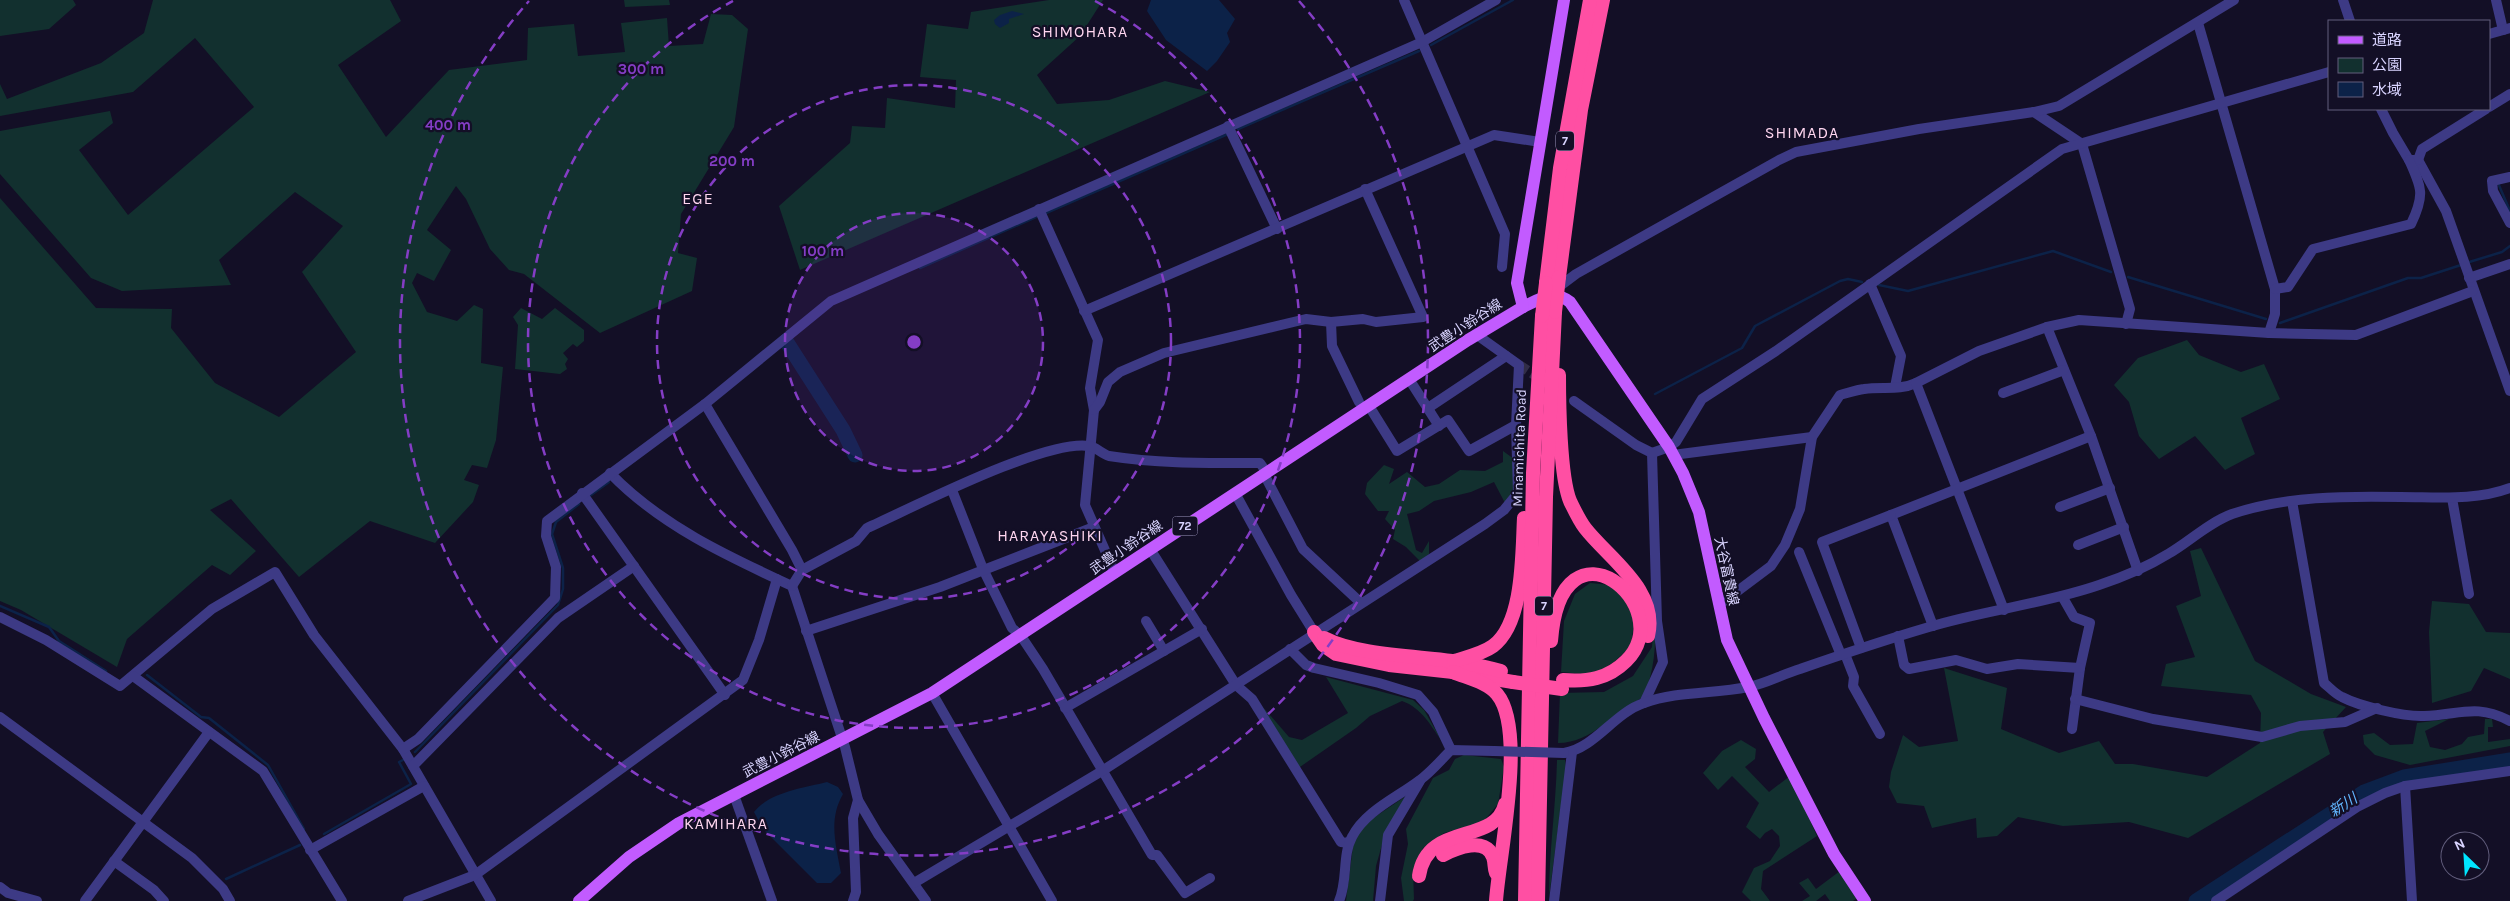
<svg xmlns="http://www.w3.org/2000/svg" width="2510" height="901" font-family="Karla,'Noto Sans JP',sans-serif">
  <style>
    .green { fill: #12302f }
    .water { fill: #0c2248 }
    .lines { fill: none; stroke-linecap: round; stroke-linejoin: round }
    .stream { stroke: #0c2248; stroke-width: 2.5 }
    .river { stroke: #0c2248; stroke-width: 15 }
    .minor-tunnel { stroke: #312d47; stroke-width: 10; stroke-dasharray: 10 5; stroke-linecap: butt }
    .minor { stroke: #3d3a85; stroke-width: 10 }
    .major { stroke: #c25bff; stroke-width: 12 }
    .highway { stroke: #ff4fa3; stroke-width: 14 }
    .minor-bridge { stroke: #3d3a85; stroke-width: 10 }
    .highway-bridge { stroke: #ff4fa3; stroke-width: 14 }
    .ring { fill: none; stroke: #843dc5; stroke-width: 2.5; stroke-dasharray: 9 6 }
    .labels { text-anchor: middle; stroke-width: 4.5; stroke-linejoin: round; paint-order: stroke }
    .shield { fill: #130f26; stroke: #9e99be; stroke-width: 1 }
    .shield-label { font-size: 12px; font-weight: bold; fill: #d9d4ff }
    .street-label { font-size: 14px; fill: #d9d4ff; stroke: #130f26 }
    .water-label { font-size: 15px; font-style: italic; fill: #62b6ff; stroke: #130f26 }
    .quarter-label { font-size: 16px; letter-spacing: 1px; fill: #ffd6f0; stroke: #130f26 }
    .centre { fill: #843dc5; stroke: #130f26; stroke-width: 2.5 }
    .ring-label { font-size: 15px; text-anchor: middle; font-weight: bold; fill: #843dc5; stroke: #130f26; stroke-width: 4.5; stroke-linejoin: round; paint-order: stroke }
  </style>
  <rect width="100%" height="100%" fill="#130f26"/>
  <g class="green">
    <path d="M0 0H73L76 5 49 29 0 36Z"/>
    <path d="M153 0H390L401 21 338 65 386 137 449 70 527 60 528 28 574 24 578 56 625 52 621 23 667 18 669 46 703 44 711 14 732 15 748 29 734 127 681 214 678 253 697 258 692 291 600 333 524 274 509 270 490 249 466 199 456 186 427 230 451 250 434 281 417 273 412 283 427 312 457 321 474 305 483 309 481 363 503 367 496 440 487 468 472 465 464 480 479 485 473 502 435 543 370 521 299 577 231 499 210 510 256 551 230 575 212 565 127 639 117 667 21 610 0 601V198L96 308 172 309 171 328 215 383 279 417 356 352 302 272 343 226 295 192 219 260 231 285 122 291 91 278 0 174V131L110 111 113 123 79 150 128 215 254 107 195 38 133 92 0 116V84L7 99 101 63 144 33Z"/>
    <path d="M624 0H669L670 5 625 7Z"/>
    <path d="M1049 0H1103L1080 36 1037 75 1057 104 1109 100 1165 81 1210 92 800 270 779 206 850 143 852 126 885 128 887 98 955 108 956 80 920 77 927 24 968 29 971 12Z"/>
    <path d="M521 308 542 319 555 308 584 330V341L577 347 573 344 563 353 568 359 565 364 567 369 560 374 515 369 518 325 513 317Z"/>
    <path d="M2187 340 2199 355 2241 372 2264 364 2280 399 2241 418 2255 454 2225 470 2195 436 2159 459 2139 436 2129 402 2114 385 2138 358Z"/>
    <path d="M1503 451 1514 459 1515 492 1505 503 1494 482 1471 492 1434 501 1419 511 1407 514 1416 550 1422 553 1429 541V554L1421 562 1406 547 1393 539 1395 530 1385 519 1389 511H1378L1365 494 1367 483 1384 465 1394 469 1389 484 1407 472 1425 487 1439 484 1460 470 1485 471 1503 462Z"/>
    <path d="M2201 548 2255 661 2311 694 2346 707 2323 732 2330 754 2188 838 2129 822 2063 826 2018 817 1997 836 1977 838 1976 818 1932 828 1924 806 1897 803 1889 787 1891 772 1903 735 1919 747 1958 741 1944 668 2007 688 2001 729 2059 753 2099 741 2115 764H2133L2207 777 2260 743 2261 713 2251 695 2161 686 2166 664 2195 657 2176 606 2201 596 2190 551Z"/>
    <path d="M1590 583 1611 585 1628 602 1634 623 1631 646 1614 662 1593 675 1561 672 1564 621 1575 594Z"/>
    <path d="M2432 601 2469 604 2486 632 2510 633V679L2484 668 2471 691 2432 703 2429 632Z"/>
    <path d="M1654 617C1657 645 1654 670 1644 697 1614 711 1593 743 1558 743L1560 693 1604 692 1633 676 1652 647Z"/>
    <path d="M1326 677 1413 700 1424 710 1443 743C1431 726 1422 708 1402 701L1370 716 1356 728 1297 769 1263 707 1289 737 1302 740 1348 713Z"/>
    <path d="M2449 719 2425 731 2430 747 2445 750 2462 744 2468 737 2484 734 2485 719H2492L2493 727H2488V742L2510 739V746L2410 765 2375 755 2364 744 2363 735 2374 733 2390 745 2413 744 2417 723Z"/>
    <path d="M1741 740 1756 749 1755 759 1745 767 1769 792 1790 776 1817 836 1763 871 1761 889 1770 901H1751L1742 892 1754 868 1770 861 1780 846 1779 836 1772 829 1765 833 1760 839 1746 827 1759 803 1732 776 1718 790 1703 773 1722 751Z"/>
    <path d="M1464 755 1501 759 1504 767 1498 804 1483 822 1444 833 1423 848 1413 870 1414 899 1413 901H1404L1401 878 1408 844 1406 829 1433 778 1449 770 1455 759Z"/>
    <path d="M1557 760H1565L1566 768 1549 897C1549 851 1556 806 1557 760Z"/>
    <path d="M1409 794 1385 834 1376 866 1373 901H1346L1353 846 1363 825Z"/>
    <path d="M1840 871 1857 898 1853 901H1830L1825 894 1816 901H1802L1810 896 1799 883 1808 878 1816 889Z"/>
  </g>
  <g class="water">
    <path d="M1151 0H1219L1235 19 1227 33 1230 42 1217 61 1207 71 1166 40 1147 11Z"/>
    <path d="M1012 11 1024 14 1009 19V23L1000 28 995 24 994 20 1000 15Z"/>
    <path d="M827 782 838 787 843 794C828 820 836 845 841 873L831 883H817L763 829 754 812C770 792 803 788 827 782Z"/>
  </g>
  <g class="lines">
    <g class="stream">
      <path d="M1431 45 1513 0"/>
      <path d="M1238 129 1419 51"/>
      <path d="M2498 183 2510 211"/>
      <path d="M1046 213 1228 134"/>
      <path d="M2466 263 2502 252 2510 246"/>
      <path d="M920 268 1036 217"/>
      <path d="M2128 277 2266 319"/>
      <path d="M1879 285 1908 291 2053 251 2111 272"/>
      <path d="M2280 323 2408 278H2421L2461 265"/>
      <path d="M1655 394 1742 348 1755 326 1840 281 1848 279 1862 282"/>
      <path d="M591 495 609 482"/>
      <path d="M0 606 49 627 59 641 106 671"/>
      <path d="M147 675 201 717 209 718 268 765 304 829"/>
      <path d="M415 752 558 605 563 589V568L552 534 556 522 579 504"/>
      <path d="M324 834 411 784 399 762 403 760"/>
      <path d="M226 879 300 845"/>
    </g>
    <g class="river">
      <path d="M786 341 843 430 855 455"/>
      <path d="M2196 901 2364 792 2404 777 2510 760"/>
    </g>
    <path class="minor-tunnel" d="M1519 365 1544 381"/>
    <g class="minor">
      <path d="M1404 0 1505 234 1502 267"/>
      <path d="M2343 0 2350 21"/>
      <path d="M2496 0 2503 30"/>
      <path d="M2198 23 2275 289V314L2269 333"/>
      <path d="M2489 34 2510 28"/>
      <path d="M2489 107 2510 94"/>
      <path d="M2381 109 2393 133 2409 160H2418L2446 211 2510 391"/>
      <path d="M2034 112 2082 144 2130 309 2126 324"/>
      <path d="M1228 126 1277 229"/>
      <path d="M2418 160 2422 149 2486 109"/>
      <path d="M2510 177 2492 181 2493 191 2510 223"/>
      <path d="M1039 209 1098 340 1090 388 1094 410 1085 505 1115 573"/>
      <path d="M2469 278 2510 264"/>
      <path d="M1870 284 1901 356 1895 387"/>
      <path d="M1556 289 1576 274 1779 160 1796 152 1919 129 2034 112 2059 106 2234 0"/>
      <path d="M2275 289 2288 287 2313 249 2411 224C2425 195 2422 188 2409 160"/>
      <path d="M1084 311 1494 135 1540 142"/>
      <path d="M1331 322 1332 346 1359 402"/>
      <path d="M2047 327 2091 436 2138 571"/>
      <path d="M1409 379 1439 426"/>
      <path d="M2003 393 2064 370"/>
      <path d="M1574 401 1636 445 1652 453 1657 621 1663 662 1644 703"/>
      <path d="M705 404 792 550 802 570"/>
      <path d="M1369 406 1397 451 1448 420 1469 451 1516 425"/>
      <path d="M1428 408 1506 356"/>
      <path d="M1094 410 1100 402 1108 382 1120 372 1164 353 1306 319 1331 322 1363 319 1376 322 1423 317 1365 189"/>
      <path d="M1652 453 1669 447 1676 442 1702 399 1776 351 2062 149 2329 72"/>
      <path d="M1673 455 1812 437"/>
      <path d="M610 473C660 525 727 556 792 586L845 747 858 800 878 834 926 901"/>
      <path d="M1264 474 1303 549 1361 603"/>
      <path d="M952 490 983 569 1012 628 1021 636 1043 669 1152 855H1157L1185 893 1210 878"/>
      <path d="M582 493 725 695"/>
      <path d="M1235 493 1291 595 1314 632"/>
      <path d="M2452 498 2469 594"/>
      <path d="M2292 501 2324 683C2329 687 2335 694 2342 697 2359 706 2404 717 2424 716 2460 715 2475 703 2510 721"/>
      <path d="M2060 507 2110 488"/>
      <path d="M2078 545 2124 527"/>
      <path d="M1150 549 1236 685 1252 699 1341 842 1349 843"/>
      <path d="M1799 552 1841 655"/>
      <path d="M792 586 802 570 856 541 867 528C912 508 1045 439 1089 446 1096 447 1102 454 1109 456 1160 464 1209 463 1260 463L1267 473"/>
      <path d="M2062 596 2074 617 2090 623 2080 668 2072 729"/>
      <path d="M1719 605 1771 566 1785 545 1800 509 1812 437 1840 395C1848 393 1856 390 1864 389 1882 386 1899 391 1916 383"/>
      <path d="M2004 610 1916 383 1979 351 2047 327 2079 320 2269 333 2356 335 2473 291"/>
      <path d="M0 617 46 640 120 686 212 609 275 572 314 635 403 749 491 901"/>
      <path d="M1146 621 1164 651"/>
      <path d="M1933 626 1891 515 2091 436"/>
      <path d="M806 631 940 587 1094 527"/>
      <path d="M1898 636 1904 665 1909 669 1956 660 1987 669 2018 664 2080 668"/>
      <path d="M1861 648 1822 542 1891 515"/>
      <path d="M1290 649 1306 665 1314 668 1379 683 1418 695 1433 712 1451 750"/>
      <path d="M1845 654 1854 677 1853 686 1880 734"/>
      <path d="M133 676 263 771 342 901"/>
      <path d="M932 693 1052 901"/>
      <path d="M2075 699 2153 719 2262 737 2300 726 2345 722 2377 708"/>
      <path d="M1065 708 1202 629"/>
      <path d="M0 717 192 858 223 889 230 901"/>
      <path d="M403 749 418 739 555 598 556 567 546 536 547 521 705 404 831 301 1422 42 1496 0"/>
      <path d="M1564 753C1595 748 1614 713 1644 703 1677 691 1713 694 1748 687 1765 684 1783 674 1800 669 1843 654 1885 640 1929 627 1985 610 2044 604 2099 585 2123 577 2147 567 2168 554 2189 542 2208 523 2232 514 2286 496 2344 496 2401 497 2437 497 2476 501 2510 488"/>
      <path d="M413 766 558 618 634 566"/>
      <path d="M2405 786 2412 901"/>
      <path d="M734 795 772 901"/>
      <path d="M310 850 424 786"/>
      <path d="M114 861 154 890 164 901"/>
      <path d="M914 883 1102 771 1485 524 1504 510 1518 493 1516 425 1519 365 1477 335"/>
      <path d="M0 887 8 893 37 901"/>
      <path d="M85 901 209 732"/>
      <path d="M408 901 475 875 743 680 759 640 777 579"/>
      <path d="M853 901 856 892 853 818 858 800"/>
      <path d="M1339 901C1348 881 1342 855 1352 837 1365 811 1398 797 1420 780 1431 772 1441 760 1451 750L1494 751"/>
      <path d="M1380 901 1388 835 1420 781"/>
      <path d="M1554 901 1572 752"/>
      <path d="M2216 901 2357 807 2385 793 2405 786 2510 771"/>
    </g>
    <g class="major">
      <path d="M1523 307C1540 299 1554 289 1570 302L1669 447 1683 473 1699 512 1727 640 1764 718 1834 854 1865 901"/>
      <path d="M579 901 629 857 679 823 932 693 1468 340 1523 307 1517 283 1564 0"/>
    </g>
    <g class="highway">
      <path d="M1559 277 1581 110 1603 0"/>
      <path d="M1546 283 1560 168 1590 0"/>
      <path d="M1559 375C1559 403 1560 476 1570 501 1574 509 1579 520 1585 528 1609 559 1659 590 1648 636"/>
      <path d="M1314 632 1323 645 1336 654 1389 665 1453 672 1513 682"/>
      <path d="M1324 638C1356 655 1415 656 1452 661 1468 663 1485 667 1501 671"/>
      <path d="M1551 641C1561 507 1681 607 1626 661 1608 679 1587 682 1563 680"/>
      <path d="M1454 661C1467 657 1482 654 1493 646 1524 623 1522 553 1524 518"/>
      <path d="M1453 672C1467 678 1487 682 1497 694 1527 730 1499 855 1496 901"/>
      <path d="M1443 855C1456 848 1486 836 1493 857 1495 862 1494 868 1496 873"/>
      <path d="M1419 876C1427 821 1495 846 1505 804"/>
      <path d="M1525 901 1533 473 1542 316"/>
      <path d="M1538 901 1546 497 1555 312"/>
    </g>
    <path class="minor-bridge" d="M1494 751 1564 753"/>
    <g class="highway-bridge">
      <path d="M1555 312 1559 277"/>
      <path d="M1542 316 1546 283"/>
      <path d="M1513 682 1562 689"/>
    </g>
  </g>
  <circle cx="914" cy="342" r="129" fill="#843dc5" fill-opacity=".12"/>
  <g class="ring">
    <circle cx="914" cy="342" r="129"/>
    <circle cx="914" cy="342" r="257"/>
    <path d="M1095 1A386 386 0 1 1 733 1"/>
    <path d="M1299 1A514 514 0 1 1 529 1"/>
  </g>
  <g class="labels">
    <g class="shield">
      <rect x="1556" y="131.5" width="18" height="19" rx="4"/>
      <rect x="1172.5" y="516.5" width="25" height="19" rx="4"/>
      <rect x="1535" y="596.5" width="18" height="19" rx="4"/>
    </g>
    <g class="shield-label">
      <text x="1565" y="145">7</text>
      <text x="1185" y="530">72</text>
      <text x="1544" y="610">7</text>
    </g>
    <g class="street-label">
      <text transform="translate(1465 325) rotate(-33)" y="5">武豊小鈴谷線</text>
      <text transform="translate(1519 448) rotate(-88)" y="5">Minamichita Road</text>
      <text transform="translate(1126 547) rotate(-34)" y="5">武豊小鈴谷線</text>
      <text transform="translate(1727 571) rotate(78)" y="5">大谷富貴線</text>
      <text transform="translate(781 754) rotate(-27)" y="5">武豊小鈴谷線</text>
    </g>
    <g class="water-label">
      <text transform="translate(2343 805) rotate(-33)" y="5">新川</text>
    </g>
    <g class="quarter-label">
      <text x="1080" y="37">SHIMOHARA</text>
      <text x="1802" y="138">SHIMADA</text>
      <text x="698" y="204">EGE</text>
      <text x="1050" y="541">HARAYASHIKI</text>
      <text x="726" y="829">KAMIHARA</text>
    </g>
  </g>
  <circle cx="914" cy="342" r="8" class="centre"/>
  <g class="ring-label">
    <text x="641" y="74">300 m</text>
    <text x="448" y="130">400 m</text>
    <text x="732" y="166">200 m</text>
    <text x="823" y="256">100 m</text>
  </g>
  <rect x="2328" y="20" width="162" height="90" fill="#130f26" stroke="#625e7d"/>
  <rect x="2338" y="36" width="25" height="8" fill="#c25bff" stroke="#625e7d"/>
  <text x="2372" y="45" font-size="15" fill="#d9d4ff">道路</text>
  <rect x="2338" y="58" width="25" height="15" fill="#12302f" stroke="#625e7d"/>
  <text x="2372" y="70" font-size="15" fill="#d9d4ff">公園</text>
  <rect x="2338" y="82" width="25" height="15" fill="#0c2248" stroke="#625e7d"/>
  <text x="2372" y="95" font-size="15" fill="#d9d4ff">水域</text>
  <g transform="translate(2465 856) rotate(335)"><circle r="24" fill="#130f26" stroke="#625e7d"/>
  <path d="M0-4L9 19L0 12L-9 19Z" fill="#00e5ff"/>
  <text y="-8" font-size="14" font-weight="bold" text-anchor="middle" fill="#d9d4ff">N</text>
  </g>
</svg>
